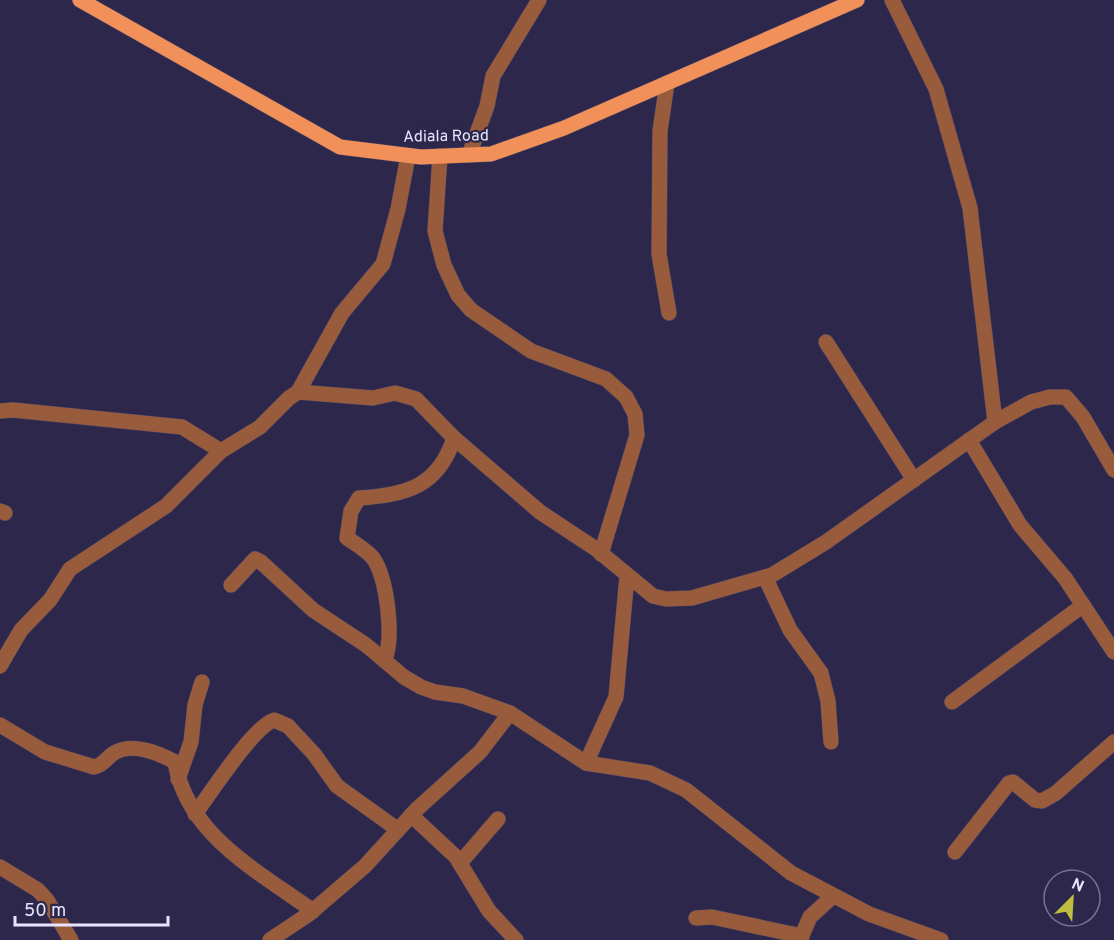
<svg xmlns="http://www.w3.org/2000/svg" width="1114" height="940" font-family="Overpass,sans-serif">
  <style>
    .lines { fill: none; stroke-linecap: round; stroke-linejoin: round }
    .minor-casing { stroke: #474265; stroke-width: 16 }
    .major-casing { stroke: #474265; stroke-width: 16 }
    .minor { stroke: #985c3c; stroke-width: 15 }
    .major { stroke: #f29059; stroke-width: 15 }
    .labels { text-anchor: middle; stroke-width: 4.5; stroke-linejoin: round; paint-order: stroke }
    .street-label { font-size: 16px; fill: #e7e5fd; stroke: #2d274c }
  </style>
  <rect width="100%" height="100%" fill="#2d274c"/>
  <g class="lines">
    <g class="minor-casing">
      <g id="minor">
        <path d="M892 0 936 89 970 208 995 422"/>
        <path d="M667 83 660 131 659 254 669 313"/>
        <path d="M469 155 487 106 493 76 539 0"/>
        <path d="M440 156 435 231 444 265 458 295 471 310 531 351 606 379 626 397 635 414 637 435 601 554"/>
        <path d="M826 342 914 480"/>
        <path d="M298 392 342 313 383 264 398 209 408 156"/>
        <path d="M0 411 13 410 182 427 221 451"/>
        <path d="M969 440 1020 525 1065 578 1114 652"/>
        <path d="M0 511 5 513"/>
        <path d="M765 577 790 630 821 673 828 701 831 742"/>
        <path d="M231 585 255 559 261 562 313 610 366 645 404 677 421 687 435 692 463 696 510 713 586 763 650 773 686 790 791 873 869 914 941 940"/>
        <path d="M385 659C394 636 387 578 373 558 366 550 356 544 347 538L351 511 359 498C406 495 438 487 454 438"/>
        <path d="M0 666 21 630 50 600 70 569 166 506 221 451 260 427 289 398 298 392 373 398 395 393 416 399 454 438 540 512 596 549 653 596 666 599 692 598 772 575 826 542 995 422 1031 402 1050 397H1066L1083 417 1114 470"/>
        <path d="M952 702 1082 606"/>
        <path d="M0 725 45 752 94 767C104 765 106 758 114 753 132 742 159 753 175 762 187 835 258 871 313 911"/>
        <path d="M586 763 616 697 627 576"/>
        <path d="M178 779 191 742 195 705 202 682"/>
        <path d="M195 814C210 794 253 727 274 720L288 726 314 754 337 786 397 829"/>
        <path d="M411 815 456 857 489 911 516 940"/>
        <path d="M955 852 1009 783 1013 782 1035 800 1042 801 1056 793 1114 742"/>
        <path d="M460 863 498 819"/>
        <path d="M0 867 38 890 47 900 71 940"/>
        <path d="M696 918 712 917 802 936"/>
        <path d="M270 940 309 914 365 866 417 809 480 752 510 713"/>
        <path d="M800 940 810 917 833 896"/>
      </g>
    </g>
    <g class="major-casing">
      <path id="major" d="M80 0 340 147 421 157 491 154 564 128 857 0"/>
    </g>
    <use href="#minor" class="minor"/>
    <use href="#major" class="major"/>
  </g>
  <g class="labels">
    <g class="street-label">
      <text transform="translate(446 135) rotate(-1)" y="6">Adiala Road</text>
    </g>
  </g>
  <g transform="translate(1072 898) rotate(24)"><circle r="28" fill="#2d274c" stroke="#777393" stroke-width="1.5"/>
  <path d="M0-4.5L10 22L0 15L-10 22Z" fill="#c0be41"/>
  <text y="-9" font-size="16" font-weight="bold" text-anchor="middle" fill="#e7e5fd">N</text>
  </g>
  <path d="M15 916v9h153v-9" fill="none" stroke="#e7e5fd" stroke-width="3"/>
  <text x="24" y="916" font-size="18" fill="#e7e5fd" stroke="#2d274c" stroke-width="4.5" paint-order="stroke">50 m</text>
</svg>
